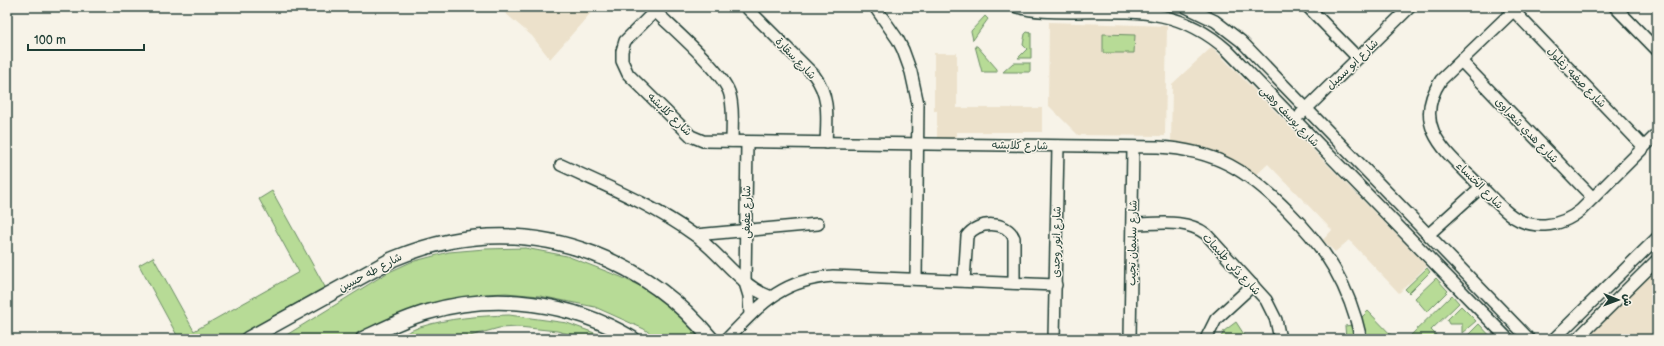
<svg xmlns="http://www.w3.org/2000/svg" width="1664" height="346" font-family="'Balsamiq Sans','Playpen Sans Arabic',sans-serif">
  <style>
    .built { fill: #ece1cb }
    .green { fill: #b7db96; stroke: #6b8c65 }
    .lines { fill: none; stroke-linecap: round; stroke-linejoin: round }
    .minor-casing { stroke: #1f3d34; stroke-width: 14 }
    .major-casing { stroke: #1f3d34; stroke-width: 17 }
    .minor { stroke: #f7f3e8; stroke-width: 11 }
    .major { stroke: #f7f3e8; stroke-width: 14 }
    .labels { text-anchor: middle; stroke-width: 3; stroke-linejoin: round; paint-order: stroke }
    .street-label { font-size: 11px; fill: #1f3d34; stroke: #f7f3e8 }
  </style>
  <rect width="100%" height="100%" fill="#f7f3e8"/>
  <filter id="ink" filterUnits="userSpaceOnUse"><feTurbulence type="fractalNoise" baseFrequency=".025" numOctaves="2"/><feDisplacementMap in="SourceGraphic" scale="8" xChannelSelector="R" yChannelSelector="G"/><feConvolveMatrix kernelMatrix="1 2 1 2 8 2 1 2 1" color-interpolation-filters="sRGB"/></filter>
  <g filter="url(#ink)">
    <g class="built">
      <path d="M498 7H596L550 59 532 36Z"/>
      <path d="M1049 22 1167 26 1165 136 1078 135 1048 105Z"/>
      <path d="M1212 47 1427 266 1399 293 1349 240 1335 252 1323 240 1332 230 1268 164 1254 177 1171 145 1172 84Z"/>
      <path d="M934 53H957V108H1042V132H956V142H937V111H934Z"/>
      <path d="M1657 267V339H1582Z"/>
    </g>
    <g class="green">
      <path d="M985 16 988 19 973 40 971 31Z"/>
      <path d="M1027 32 1031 33V58H1018L1027 49 1023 45 1025 34Z"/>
      <path d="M1103 34 1135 35 1134 53H1103Z"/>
      <path d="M975 46H977L997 69V72H982Z"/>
      <path d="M1013 63H1030V72H1003Z"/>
      <path d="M272 191 325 287 233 339H179L139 265 153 257 194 331 299 272 259 199Z"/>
      <path d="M525 248 567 256 621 277 652 292 691 323 703 339H658L644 329 595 307 540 296 506 293 486 294 460 298 432 305 367 330 350 339H280L387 273 411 262 449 252 485 249Z"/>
      <path d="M1427 268 1430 272 1409 293 1405 289Z"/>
      <path d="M1436 278 1448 291 1427 312 1415 298Z"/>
      <path d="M1452 295 1459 303 1431 330 1437 336 1433 339H1407Z"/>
      <path d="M1461 306 1476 321 1462 333V324H1449L1447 320Z"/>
      <path d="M1368 311 1395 339H1368L1361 318Z"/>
      <path d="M509 315 567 323 611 339H587L557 331 519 327 499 328 459 339H394C403 335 411 330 420 327 449 318 478 316 509 315Z"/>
      <path d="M1236 322 1247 339H1220L1224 331Z"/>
      <path d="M1479 324 1493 339H1464Z"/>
      <path d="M1352 325 1354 339H1346L1345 326Z"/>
    </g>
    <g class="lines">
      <g class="minor-casing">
        <g id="minor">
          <path d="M659 7 625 41 622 51V61L628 74 691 136 703 141 1158 147C1216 150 1248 171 1288 211 1327 250 1349 285 1361 339"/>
          <path d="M746 7 814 75C830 96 827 118 826 143"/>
          <path d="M875 7 898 40 903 50 911 72 918 104 916 279"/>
          <path d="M1017 7C1035 12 1053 12 1071 12 1132 12 1178 6 1227 50L1508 339"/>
          <path d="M1186 7 1215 21 1241 41 1529 339"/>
          <path d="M1308 7 1358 58"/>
          <path d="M1510 7 1644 147"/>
          <path d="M1615 7 1657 50"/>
          <path d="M655 11C673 29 725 73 730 95 734 110 732 126 732 141"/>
          <path d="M1513 11 1441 80C1411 125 1445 151 1475 181 1486 191 1496 203 1508 213 1530 231 1560 228 1581 210L1657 134"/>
          <path d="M1461 61 1593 198"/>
          <path d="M1301 114 1410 7"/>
          <path d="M747 142 745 283 749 296 750 315"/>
          <path d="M561 165C606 186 653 205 693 234 721 253 738 285 771 297"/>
          <path d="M1133 224C1157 224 1185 218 1206 234L1266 300 1276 320 1280 339"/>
          <path d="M695 235 818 224"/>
          <path d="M1428 235 1481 187"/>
          <path d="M964 281 967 236C978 221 1006 220 1014 238V283"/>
          <path d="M727 339C761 304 781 280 833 276L1056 285"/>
          <path d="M1054 339 1058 146"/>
          <path d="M1130 339 1133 147"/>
          <path d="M1206 339 1216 319 1253 285"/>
          <path d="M1554 339 1657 238"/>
          <path d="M1577 339 1657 260"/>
        </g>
      </g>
      <g class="major-casing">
        <g id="major">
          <path d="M248 339 393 259C412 251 431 245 451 241 549 222 648 262 711 339"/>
          <path d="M363 339C384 329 405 318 428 312 496 292 572 302 633 339"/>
        </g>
      </g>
      <use href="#minor" class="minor"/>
      <use href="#major" class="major"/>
    </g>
  </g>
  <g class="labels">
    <g class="street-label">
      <text transform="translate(796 58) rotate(46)" y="4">شارع سقارة</text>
      <text transform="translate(1352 64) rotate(-44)" y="4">شارع ابو سمبل</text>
      <text transform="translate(1577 77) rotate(46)" y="4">شارع صفيه زغلول</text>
      <text transform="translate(670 114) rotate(44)" y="4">شارع كلابشه</text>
      <text transform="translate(1290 116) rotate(46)" y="4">شارع يوسف وهبى</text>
      <text transform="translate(1527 130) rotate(46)" y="4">شارع هدي شعراوى</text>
      <text transform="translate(1020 145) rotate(1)" y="4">شارع كلابشه</text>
      <text transform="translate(1480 185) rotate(45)" y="4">شارع الخنساء</text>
      <text transform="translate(746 212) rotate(-89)" y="4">شارع عفيفى</text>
      <text transform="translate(1056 242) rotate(-89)" y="4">شارع انور وجدى</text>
      <text transform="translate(1132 243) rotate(-89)" y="4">شارع سليمان نجيب</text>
      <text transform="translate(1232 264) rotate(47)" y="4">شارع ذكى طليمات</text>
      <text transform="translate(370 272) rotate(-28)" y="4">شارع طه حسين</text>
    </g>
  </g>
  <rect width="1664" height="346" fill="none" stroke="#f7f3e8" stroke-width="24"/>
  <rect x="12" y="12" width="1640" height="322" fill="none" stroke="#1f3d34" stroke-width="1.5" filter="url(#ink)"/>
  <g transform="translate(1618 300) rotate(91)" stroke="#f7f3e8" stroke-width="3" paint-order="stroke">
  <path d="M0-3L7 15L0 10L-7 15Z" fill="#1f3d34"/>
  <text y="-6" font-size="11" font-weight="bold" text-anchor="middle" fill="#1f3d34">ش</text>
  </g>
  <path d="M28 44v6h116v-6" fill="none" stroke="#1f3d34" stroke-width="2"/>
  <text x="34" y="44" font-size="12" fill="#1f3d34" stroke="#f7f3e8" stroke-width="3" paint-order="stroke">100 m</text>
</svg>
